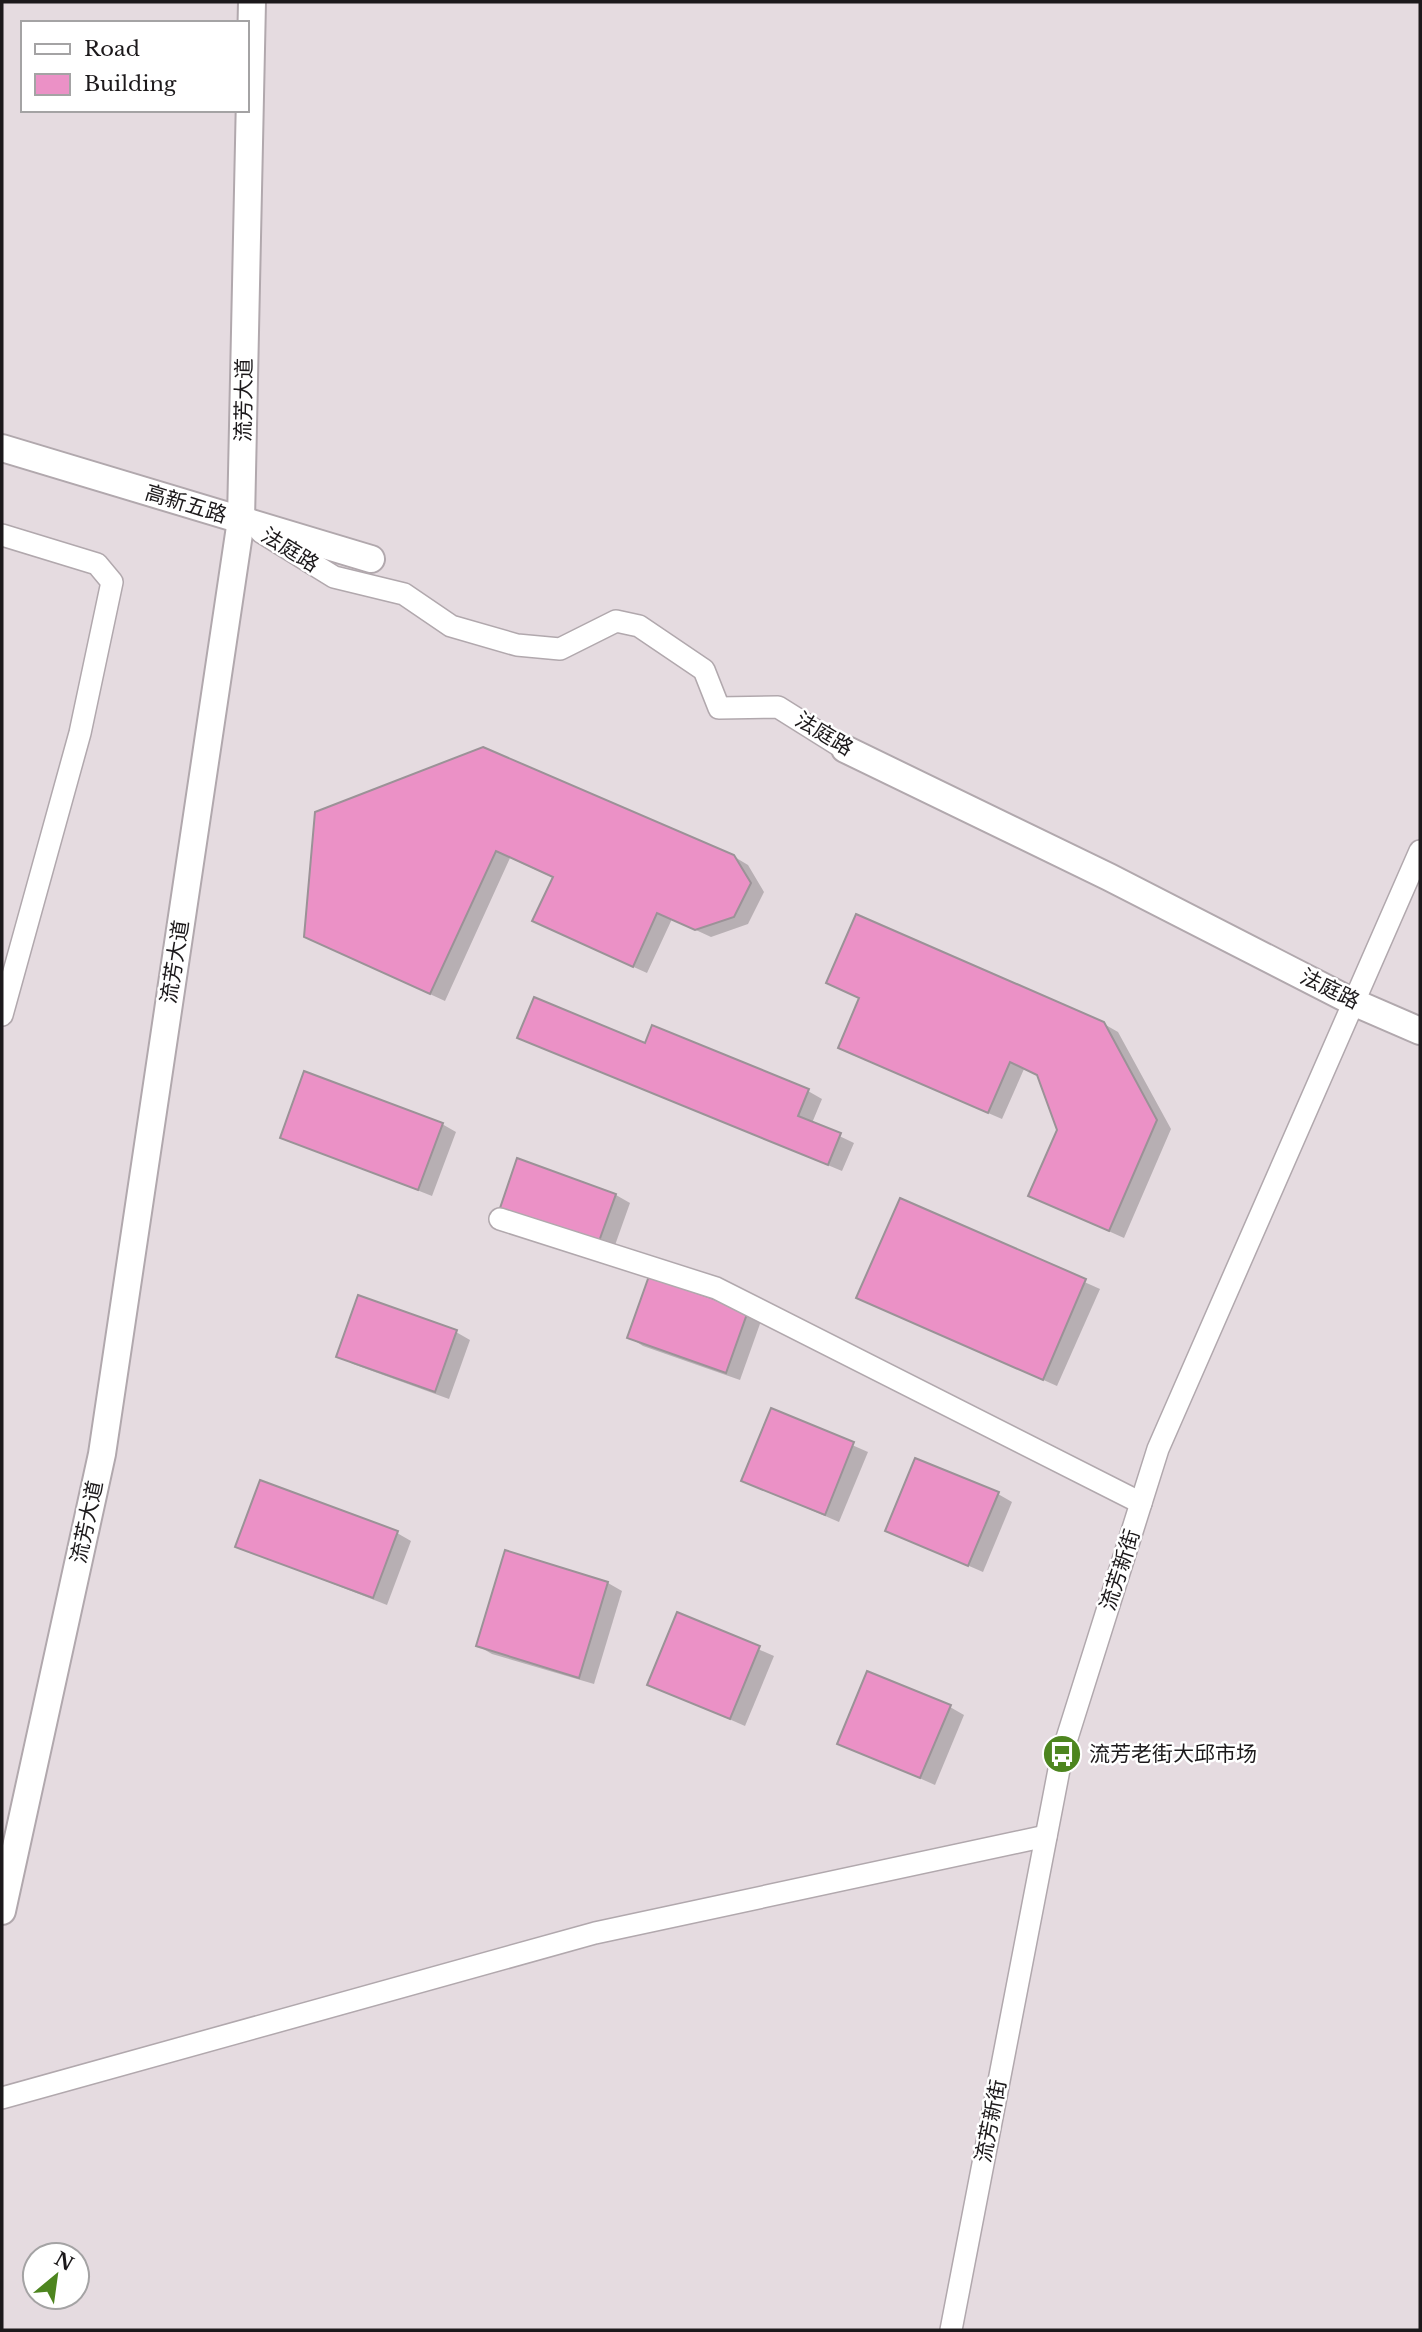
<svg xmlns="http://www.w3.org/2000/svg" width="1422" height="2332" font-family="'Libre Baskerville','Noto Sans SC',serif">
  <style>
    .shadow { fill: #0003 }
    .building { fill: #eb91c6; stroke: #9b9297; stroke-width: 2 }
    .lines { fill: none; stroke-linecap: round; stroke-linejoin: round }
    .minor-casing { stroke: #b1a8ad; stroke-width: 24 }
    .major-casing { stroke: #b1a8ad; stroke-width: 30 }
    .minor { stroke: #fff; stroke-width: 21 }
    .major { stroke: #fff; stroke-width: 26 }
    .labels { text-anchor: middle; stroke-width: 5; stroke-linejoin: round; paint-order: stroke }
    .street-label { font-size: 21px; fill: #1c191b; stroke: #fff }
    .poi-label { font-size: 21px; fill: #1c191b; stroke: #fff; text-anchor: start }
  </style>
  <rect width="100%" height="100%" fill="#e5dbe0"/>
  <g class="shadow">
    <path d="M317 813 733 856 748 865 764 892 748 924 711 937 672 919 647 973 549 929 554 878 510 858 445 1001 321 944Z"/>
    <path d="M828 983 1104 1024 1118 1032 1171 1129 1124 1238 1030 1196 1059 1130 1039 1075 1024 1069 1002 1119 854 1055 861 999Z"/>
    <path d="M520 1037 808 1091 822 1099 812 1123 854 1143 842 1171Z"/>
    <path d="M442 1124 456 1132 432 1196 282 1137Z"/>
    <path d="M518 1161 616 1195 630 1203 609 1262Z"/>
    <path d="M901 1200 1100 1289 1057 1386 858 1297Z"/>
    <path d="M359 1297 456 1332 470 1340 449 1399 353 1364 339 1356Z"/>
    <path d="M747 1313 761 1321 740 1380 643 1346 629 1337Z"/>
    <path d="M772 1410 868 1452 839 1522 744 1481Z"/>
    <path d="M998 1494 1012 1502 983 1572 888 1531Z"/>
    <path d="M397 1533 411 1541 387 1605 237 1546Z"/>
    <path d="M608 1583 622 1591 594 1684 492 1654 478 1646Z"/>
    <path d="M678 1614 774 1656 745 1726 649 1684Z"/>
    <path d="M950 1707 964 1715 935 1785 840 1743Z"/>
  </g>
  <g class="building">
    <path d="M483 747 734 855 751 883 734 917 695 930 657 913 633 967 532 921 553 877 496 851 430 994 304 937 315 812Z"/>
    <path d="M856 914 1104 1022 1157 1120 1109 1231 1028 1196 1057 1130 1037 1075 1010 1062 988 1113 838 1048 859 998 826 983Z"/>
    <path d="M534 997 645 1043 652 1025 809 1089 798 1116 841 1133 828 1165 517 1038Z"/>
    <path d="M304 1071 443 1123 418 1190 280 1138Z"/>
    <path d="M517 1158 616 1194 594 1255 496 1220Z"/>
    <path d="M900 1198 1086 1279 1043 1380 856 1298Z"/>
    <path d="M649 1276 748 1311 726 1373 627 1338Z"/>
    <path d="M358 1295 457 1330 435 1392 336 1357Z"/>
    <path d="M771 1408 854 1442 825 1515 741 1481Z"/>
    <path d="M915 1458 999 1492 968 1566 885 1531Z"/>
    <path d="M260 1480 398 1531 373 1598 235 1547Z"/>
    <path d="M505 1550 608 1582 579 1678 476 1646Z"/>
    <path d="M677 1612 760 1646 730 1719 647 1685Z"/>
    <path d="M867 1671 951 1705 920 1778 837 1744Z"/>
  </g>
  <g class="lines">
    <g class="minor-casing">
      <g id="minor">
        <path d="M261 532 334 577 404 594 451 626 517 645 560 649 616 621 639 626 704 670 719 708 778 707 845 749"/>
        <path d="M2 535 97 564 112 582 80 733 2 1015"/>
        <path d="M500 1219 716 1288 1141 1503"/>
        <path d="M2 2098 595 1933 1046 1836"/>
        <path d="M951 2330 1062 1754 1158 1449 1420 851"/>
      </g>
    </g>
    <g class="major-casing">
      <g id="major">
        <path d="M2 448 371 559"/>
        <path d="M845 749 1109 877 1353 1002 1420 1031"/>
        <path d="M2 1911 102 1454 241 520 252 2"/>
      </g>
    </g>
    <use href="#minor" class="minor"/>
    <use href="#major" class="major"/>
  </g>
  <defs>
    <g id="bus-disc" transform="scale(2.0125)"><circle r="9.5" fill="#4d851f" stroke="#fff"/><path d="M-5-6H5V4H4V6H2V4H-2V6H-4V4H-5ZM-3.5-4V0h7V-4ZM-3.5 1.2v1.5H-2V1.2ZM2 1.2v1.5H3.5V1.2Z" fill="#fff"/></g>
  </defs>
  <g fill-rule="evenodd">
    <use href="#bus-disc" x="1062" y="1754"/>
  </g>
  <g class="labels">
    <g class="street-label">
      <text transform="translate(244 400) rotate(-89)" y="7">流芳大道</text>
      <text transform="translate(186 504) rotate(17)" y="7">高新五路</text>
      <text transform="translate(290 550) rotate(32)" y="7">法庭路</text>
      <text transform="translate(824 734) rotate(31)" y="7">法庭路</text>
      <text transform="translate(175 962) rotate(-81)" y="7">流芳大道</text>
      <text transform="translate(1330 989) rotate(26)" y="7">法庭路</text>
      <text transform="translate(87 1522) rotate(-78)" y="7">流芳大道</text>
      <text transform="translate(1120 1570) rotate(-72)" y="7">流芳新街</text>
      <text transform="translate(991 2121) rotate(-79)" y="7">流芳新街</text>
    </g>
    <g class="poi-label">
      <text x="1089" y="1761">流芳老街大邱市场</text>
    </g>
  </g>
  <rect width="1422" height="2332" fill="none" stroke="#1c191b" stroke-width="7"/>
  <rect x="21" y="21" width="228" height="91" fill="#ffffff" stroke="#a4a3a4" stroke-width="2"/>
  <rect x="35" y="44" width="35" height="10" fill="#ffffff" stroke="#a4a3a4" stroke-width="2"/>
  <text x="84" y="56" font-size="21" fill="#1c191b">Road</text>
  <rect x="35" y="74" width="35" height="21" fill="#eb91c6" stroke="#a4a3a4" stroke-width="2"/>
  <text x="84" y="91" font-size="21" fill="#1c191b">Building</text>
  <g transform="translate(56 2276) rotate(29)"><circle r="33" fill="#ffffff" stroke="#a4a3a4" stroke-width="2"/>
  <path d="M0-5L12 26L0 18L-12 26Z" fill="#4d851f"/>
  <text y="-10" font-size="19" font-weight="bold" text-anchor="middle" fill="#1c191b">N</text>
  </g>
</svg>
